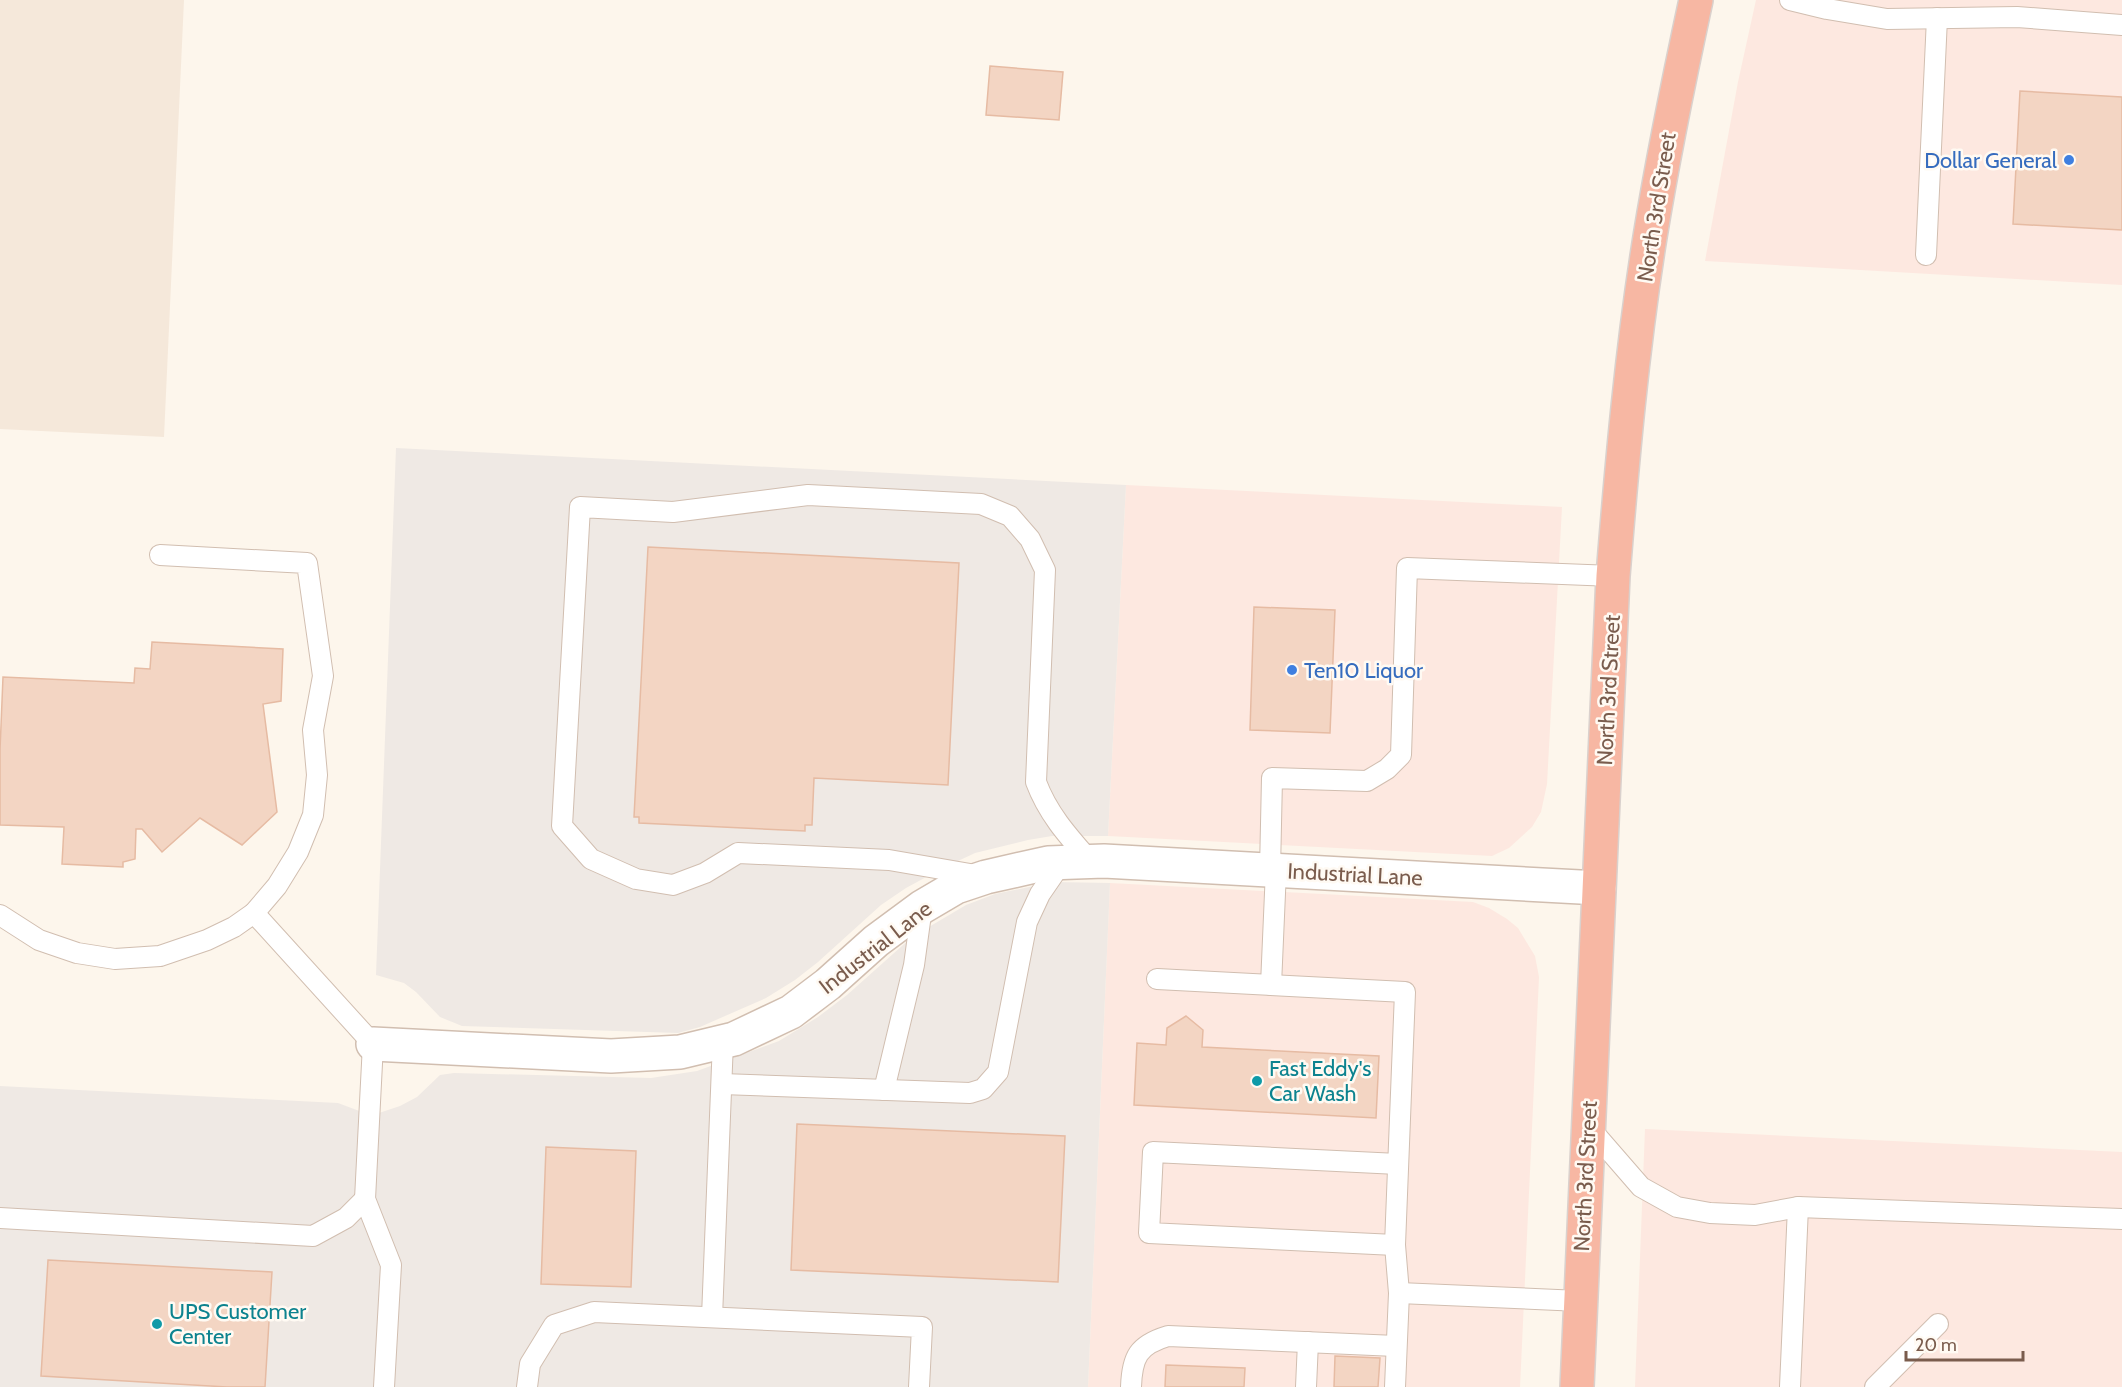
<svg xmlns="http://www.w3.org/2000/svg" width="2122" height="1387" font-family="Cabin,sans-serif">
  <style>
    .residential { fill: #f5e8da }
    .commercial { fill: #fde8e0 }
    .industrial { fill: #efe9e4 }
    .building { fill: #f3d5c3; stroke: #e6bba3; stroke-width: 1.5 }
    .lines { fill: none; stroke-linecap: round; stroke-linejoin: round }
    .lane-casing { stroke: #d1beb0; stroke-width: 22 }
    .street-casing { stroke: #d1beb0; stroke-width: 36 }
    .highway-casing { stroke: #dad1cd; stroke-width: 36 }
    .lane { stroke: #fff; stroke-width: 20 }
    .street { stroke: #fff; stroke-width: 33 }
    .highway { stroke: #f7b7a3; stroke-width: 33 }
    .shop-dot { fill: #3f7fe0; stroke: #fffaf3; stroke-width: 2 }
    .culture-dot { fill: #0f9aa8; stroke: #fffaf3; stroke-width: 2 }
    .labels { text-anchor: middle; stroke-width: 5; stroke-linejoin: round; paint-order: stroke }
    .shop-label { font-size: 22px; fill: #366cbe; stroke: #fffaf3; text-anchor: end }
    .street-label { font-size: 22px; fill: #7a5c4d; stroke: #fffaf3 }
    .culture-label { font-size: 22px; fill: #0d838f; stroke: #fffaf3; text-anchor: start }
  </style>
  <rect width="100%" height="100%" fill="#fdf6ec"/>
  <path class="residential" d="M0 0H184L164 437 0 429Z"/>
  <g class="commercial">
    <path d="M1756 0H2122V285L1705 261 1738 82Z"/>
    <path d="M1126 485 1562 507 1547 784 1541 812 1532 827 1509 848 1492 856 1108 836Z"/>
    <path d="M1110 883 1473 902 1489 908 1507 919 1518 928 1535 956 1539 977 1520 1387H1088Z"/>
    <path d="M1645 1129 2122 1152V1387H1635Z"/>
  </g>
  <g class="industrial">
    <path d="M396 448 1126 485 1108 836H1052L1028 840 975 853 941 869 906 888 881 905 818 962 795 980 766 998 700 1027 678 1033 462 1026 440 1017 416 992 404 983 376 975Z"/>
    <path d="M1054 882 1110 883 1088 1387H0V1086L338 1103 362 1112 379 1113 400 1106 417 1097 440 1075 454 1073 651 1078 697 1071 779 1041 818 1017 847 995 912 937 966 905 995 894Z"/>
  </g>
  <g class="building">
    <path d="M990 66 1063 72 1059 120 986 115Z"/>
    <path d="M2020 91 2122 97V230L2013 224Z"/>
    <path d="M648 547 959 563 948 785 814 778 812 825H805V831L639 823V817H634Z"/>
    <path d="M1254 607 1335 610 1330 733 1250 730Z"/>
    <path d="M152 642 283 649 281 701 263 704 277 812 242 845 200 818 162 852 142 829H136L135 859 123 862V867L62 864 64 827 0 825V750L3 677 134 683 135 668 150 669Z"/>
    <path d="M1186 1016 1203 1030 1202 1047 1379 1056 1376 1118 1134 1105 1137 1043 1166 1045 1167 1028Z"/>
    <path d="M797 1124 1065 1136 1058 1282 791 1270Z"/>
    <path d="M546 1147 636 1151 631 1287 541 1284Z"/>
    <path d="M48 1260 272 1272 265 1387H227L41 1376Z"/>
    <path d="M1335 1356 1380 1358 1378 1387H1334Z"/>
    <path d="M1166 1365 1245 1368 1244 1387H1165Z"/>
  </g>
  <g class="lines">
    <g class="lane-casing">
      <g id="lane">
        <path d="M1790 0 1827 9 1887 19 2017 17 2122 25"/>
        <path d="M1926 255 1937 18"/>
        <path d="M1270 870 1272 778 1367 781 1387 769 1401 755 1407 568 1613 576"/>
        <path d="M976 875 889 860 738 853 705 873 673 885 636 879 591 859 562 826 580 507 673 512 808 495 981 504 1010 516 1030 539 1045 570 1036 782C1048 814 1068 836 1090 861"/>
        <path d="M254 913 373 1044 365 1199 391 1265 384 1387"/>
        <path d="M0 915 39 940 77 953 115 959 160 956 207 940 234 927 254 913 277 886 298 852 313 815 317 775 313 730 323 676 307 563 160 555"/>
        <path d="M1157 979 1405 992 1395 1245 1399 1293 1395 1387"/>
        <path d="M1271 985 1276 870"/>
        <path d="M722 1084 970 1093 983 1089 998 1072 1027 922 1040 894 1062 862"/>
        <path d="M884 1090 914 965 922 907"/>
        <path d="M1588 1126 1641 1187 1677 1207 1710 1213 1755 1215 1798 1207 2122 1219"/>
        <path d="M0 1218 313 1236 346 1218 365 1199"/>
        <path d="M1395 1245 1149 1233 1153 1152 1398 1164"/>
        <path d="M1399 1293 1580 1301"/>
        <path d="M712 1317 723 1041"/>
        <path d="M527 1387 530 1364 554 1325 594 1312 922 1327 919 1387"/>
        <path d="M1131 1387C1132 1357 1138 1345 1168 1336L1396 1346"/>
        <path d="M1306 1387 1308 1342"/>
        <path d="M1790 1387 1798 1207"/>
        <path d="M1875 1387 1938 1324"/>
      </g>
    </g>
    <g class="street-casing">
      <path id="street" d="M373 1044 611 1056 680 1052 734 1039 791 1012 828 984 876 941 922 907 956 887 986 877 1048 863 1104 861 1599 888"/>
    </g>
    <g class="highway-casing">
      <path id="highway" d="M1577 1387 1613 576C1622 463 1632 349 1650 237 1663 157 1679 79 1696 0"/>
    </g>
    <use href="#lane" class="lane"/>
    <use href="#street" class="street"/>
    <use href="#highway" class="highway"/>
  </g>
  <g class="shop-dot">
    <circle cx="2069" cy="160" r="6"/>
    <circle cx="1292" cy="670" r="6"/>
  </g>
  <g class="culture-dot">
    <circle cx="1257" cy="1081" r="6"/>
    <circle cx="157" cy="1324" r="6"/>
  </g>
  <g class="labels">
    <g class="shop-label">
      <text x="2057" y="168">Dollar General</text>
      <text x="1304" y="678" text-anchor="start">Ten10 Liquor</text>
    </g>
    <g class="street-label">
      <text transform="translate(1656 207) rotate(-81)" y="8">North 3rd Street</text>
      <text transform="translate(1608 690) rotate(-87)" y="8">North 3rd Street</text>
      <text transform="translate(1355 874) rotate(3)" y="8">Industrial Lane</text>
      <text transform="translate(875 947) rotate(-38)" y="8">Industrial Lane</text>
      <text transform="translate(1585 1176) rotate(-87)" y="8">North 3rd Street</text>
    </g>
    <g class="culture-label">
      <text x="1269" y="1076">Fast Eddy's<tspan x="1269" dy="25">Car Wash</tspan></text>
      <text x="169" y="1319">UPS Customer<tspan x="169" dy="25">Center</tspan></text>
    </g>
  </g>
  <path d="M1906 1351v9h117v-9" fill="none" stroke="#7a5c4d" stroke-width="3"/>
  <text x="1915" y="1351" font-size="18" fill="#7a5c4d" stroke="#fffaf3" stroke-width="4.5" paint-order="stroke">20 m</text>
</svg>
